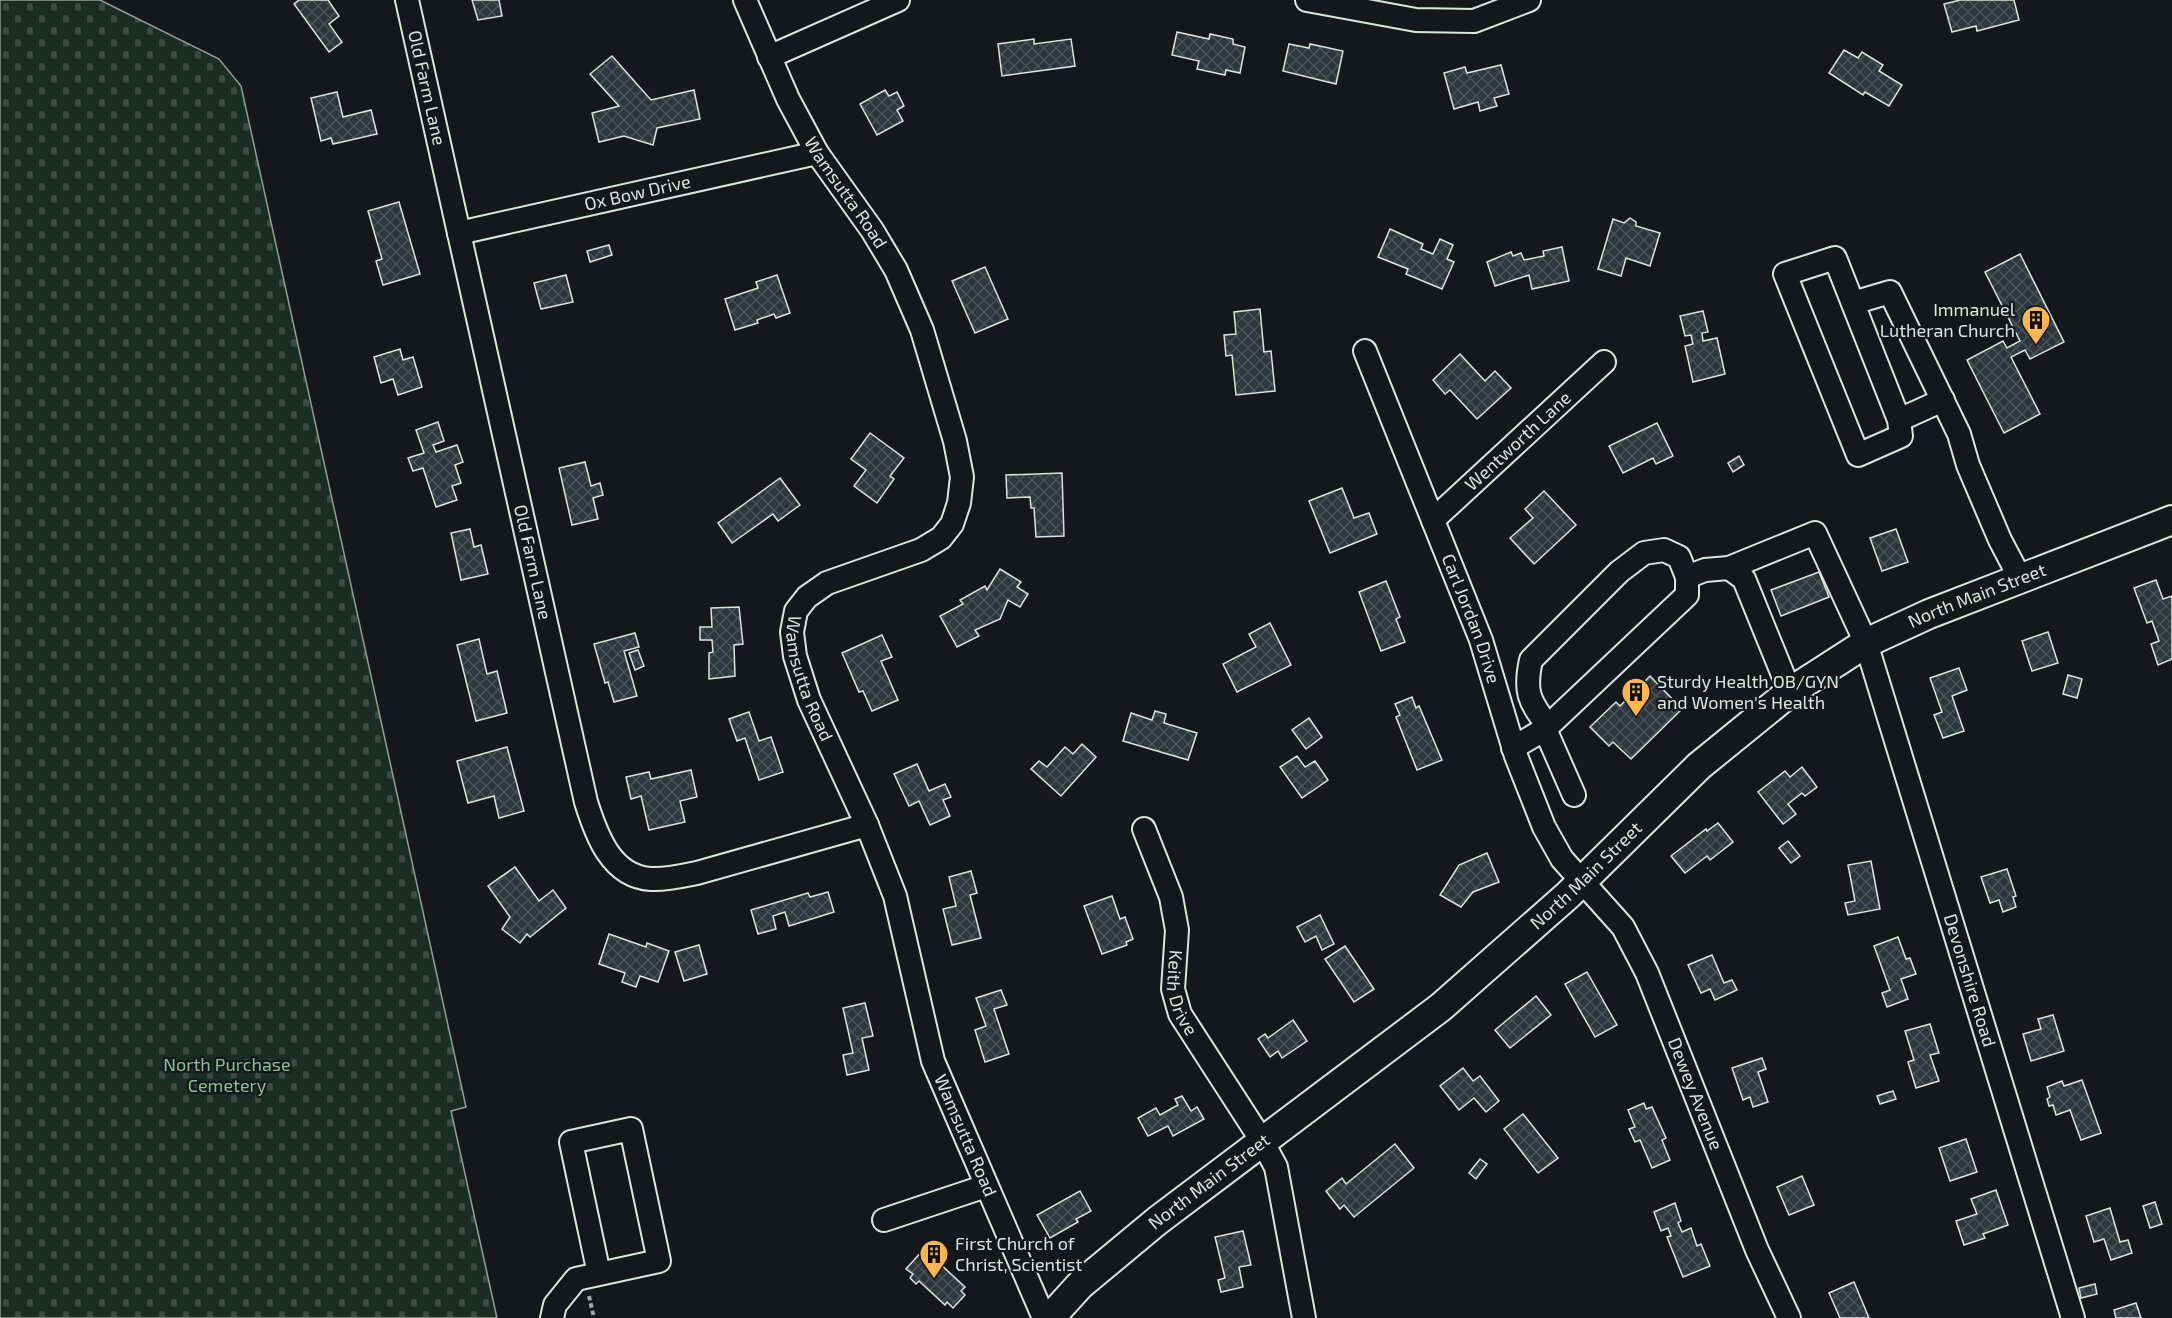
<svg xmlns="http://www.w3.org/2000/svg" width="2172" height="1318" font-family="'Exo 2',sans-serif">
  <style>
    .cemetery { fill: url(#cemetery-stones); stroke: #939e99; stroke-width: 1.5 }
    .building { fill: url(#building-cross-hatch); stroke: #d8e6dc; stroke-width: 1.5 }
    .lines { fill: none; stroke-linecap: round; stroke-linejoin: round }
    .minor-casing { stroke: #d8e6dc; stroke-width: 26 }
    .major-casing { stroke: #d8e6dc; stroke-width: 32 }
    .path { stroke: #9da8a2; stroke-width: 4; stroke-dasharray: 4.5 3; stroke-linecap: butt }
    .minor { stroke: #14181c; stroke-width: 22 }
    .major { stroke: #14181c; stroke-width: 28 }
    .labels { text-anchor: middle; stroke-width: 4.5; stroke-linejoin: round; paint-order: stroke }
    .street-label { font-size: 18px; fill: #d8e6dc; stroke: #14181c }
    .poi-label { font-size: 18px; fill: #d8e6dc; stroke: #14181c; text-anchor: start }
    .park-label { font-size: 18px; fill: #8ac095; stroke: #14181c }
  </style>
  <defs>
    <pattern id="cemetery-stones" width="16" height="16" patternUnits="userSpaceOnUse" patternTransform="scale(1.5)"><rect width="16" height="16" fill="#1a2d24"/><path d="M2 7V4a2 2 0 0 1 4 0v3zM10 15v-3a2 2 0 0 1 4 0v3z" fill="#3b4b43"/></pattern>
    <pattern id="building-cross-hatch" width="8" height="8" patternUnits="userSpaceOnUse" patternTransform="scale(1.5)"><rect width="8" height="8" fill="#2c363c"/><path d="M0 0l8 8M0 8l8-8" fill="none" stroke="#4a5358"/></pattern>
  </defs>
  <rect width="100%" height="100%" fill="#14181c"/>
  <path class="cemetery" d="M0 0H100L219 59 241 86 466 1107 451 1111 497 1318H0Z"/>
  <g class="building">
    <path d="M299 0H328L339 16 329 24 342 42 329 52 294 4Z"/>
    <path d="M472 0H499L502 16 478 20Z"/>
    <path d="M1960 0H2014L2019 20 1977 31 1976 26 1952 32 1944 4Z"/>
    <path d="M1177 32 1209 39 1210 34 1233 39V44L1245 47 1240 73 1226 70 1225 75 1197 69 1199 61 1172 55Z"/>
    <path d="M1034 39V44L1071 39 1075 66 1002 76 998 44Z"/>
    <path d="M1289 44 1309 48 1310 44 1343 51 1336 84 1283 71Z"/>
    <path d="M1844 50 1858 58 1862 52 1883 65 1879 71 1902 85 1889 106 1865 92 1863 95 1829 73Z"/>
    <path d="M612 56 651 100 694 90 700 119 657 128 653 145 624 136 599 142 592 113 619 106 590 74Z"/>
    <path d="M1501 65 1509 94 1494 98 1497 106 1480 111 1478 102 1454 109 1444 73 1465 67 1467 73Z"/>
    <path d="M885 90 889 96 897 92 904 106 897 110 903 121 877 135 860 104Z"/>
    <path d="M337 92 343 117 371 110 377 134 333 144 331 138 321 141 311 98Z"/>
    <path d="M399 202 420 274 383 285 376 261 382 259 368 211Z"/>
    <path d="M1630 218 1636 222V226L1660 233 1650 266 1626 258 1621 276 1598 269 1613 219 1624 223Z"/>
    <path d="M1390 229 1423 244 1421 249 1433 254 1440 239 1453 245 1447 259 1454 262 1442 289 1406 274 1408 269 1378 257Z"/>
    <path d="M609 245 612 255 590 262 587 251Z"/>
    <path d="M1562 247 1569 281 1532 289 1529 275 1495 286 1487 262 1511 252 1513 256 1521 253 1524 260 1544 256 1543 251Z"/>
    <path d="M2020 254 2064 342 2030 359 2025 350 2011 357 2040 414 2004 433 1967 360 2003 341 2007 348 2020 341 1985 272Z"/>
    <path d="M985 267 1008 319 975 333 952 281Z"/>
    <path d="M566 275 573 302 541 309 534 283Z"/>
    <path d="M777 275 790 313 776 318 774 314 757 320 758 323 735 330 725 299 758 288 756 282Z"/>
    <path d="M1260 309 1264 352 1271 351 1275 391 1236 395 1232 355 1226 356 1224 335 1236 334 1234 312Z"/>
    <path d="M1703 311 1708 332 1702 333 1703 341 1717 338 1725 374 1693 382 1685 346 1693 344 1691 335 1685 336 1680 316Z"/>
    <path d="M400 349 403 360 413 357 422 387 398 395 393 379 381 383 374 357Z"/>
    <path d="M1460 354 1485 381 1495 371 1511 388 1477 419 1450 390 1445 394 1433 380Z"/>
    <path d="M438 422 444 441 433 445 436 452 457 445 463 462 455 465 461 483 452 486 457 500 436 507 423 468 413 471 408 458 424 453 416 430Z"/>
    <path d="M1657 423 1673 456 1656 464 1653 458 1623 473 1609 446Z"/>
    <path d="M870 433 904 458 890 476 894 479 877 503 854 486 866 470 851 459Z"/>
    <path d="M1739 456 1744 465 1733 472 1728 463Z"/>
    <path d="M585 462 591 486 600 483 603 495 593 498 598 519 572 525 559 468Z"/>
    <path d="M1062 473 1064 536 1036 537 1034 508H1031L1030 497 1007 498 1006 475Z"/>
    <path d="M780 478 800 505 778 521 773 514 732 543 718 523Z"/>
    <path d="M1342 488 1354 518 1369 513 1377 534 1330 553 1309 501Z"/>
    <path d="M1544 491 1576 525 1534 564 1510 538 1533 518 1525 509Z"/>
    <path d="M470 529 474 547 481 545 488 574 461 580 451 533Z"/>
    <path d="M1896 529 1908 562 1882 571 1870 538Z"/>
    <path d="M1000 569 1021 582 1017 587 1028 594 1020 607 1008 600 1000 619 975 630 979 636 957 647 940 616 963 604 960 600 985 586 987 590Z"/>
    <path d="M1819 572 1829 597 1781 616 1771 590Z"/>
    <path d="M2156 580 2163 599 2172 596V659L2158 665 2151 644 2159 641 2152 621 2147 623 2134 588Z"/>
    <path d="M1386 581 1400 617 1396 619 1405 642 1381 651 1359 592Z"/>
    <path d="M739 607 743 644 734 645 735 676 709 679V653L713 652 712 640H700V627H712L711 608Z"/>
    <path d="M1270 623 1291 665 1237 692 1223 664 1256 647 1249 634Z"/>
    <path d="M2048 632 2058 663 2032 671 2022 641Z"/>
    <path d="M635 633 639 647 624 651 637 696 614 702 608 682 605 683 594 644Z"/>
    <path d="M882 635 892 657 881 661 898 700 872 711 863 691 859 692 842 653Z"/>
    <path d="M479 639 487 674 497 671 507 713 476 721 457 645Z"/>
    <path d="M638 650 644 666 635 670 629 653Z"/>
    <path d="M1959 668 1967 690 1952 696 1964 731 1943 738 1934 715 1942 712 1930 678Z"/>
    <path d="M2068 675 2082 679 2077 698 2063 694Z"/>
    <path d="M1650 676 1682 709 1631 759 1613 742 1609 746 1590 727 1616 702 1620 706Z"/>
    <path d="M1412 697 1416 708 1419 706 1442 760 1417 770 1396 717 1400 715 1395 704Z"/>
    <path d="M1155 711 1166 714 1164 723 1197 733 1188 760 1123 741 1131 713 1152 720Z"/>
    <path d="M749 712 759 741 771 737 783 772 759 780 745 738 737 741 729 719Z"/>
    <path d="M1309 718 1322 737 1306 749 1292 730Z"/>
    <path d="M1082 744 1096 757 1061 796 1031 769 1039 761 1047 767 1065 747 1073 754Z"/>
    <path d="M507 747 524 811 499 818 494 796 468 803 457 761Z"/>
    <path d="M1297 756 1305 767 1315 761 1328 780 1302 798 1280 767Z"/>
    <path d="M917 764 929 791 945 784 951 797 943 800 950 816 930 825 919 801 909 806 894 774Z"/>
    <path d="M1802 767 1817 787 1805 796 1802 793 1788 804 1796 814 1783 824 1758 792 1785 771 1790 777Z"/>
    <path d="M691 770 697 797 680 801 685 822 649 830 641 796 631 799 626 777 649 772 651 779Z"/>
    <path d="M1718 823 1733 842 1710 860 1707 856 1685 873 1671 856 1706 829 1707 831Z"/>
    <path d="M1788 841 1800 856 1791 863 1779 848Z"/>
    <path d="M1487 853 1499 882 1473 892 1461 907 1440 895 1459 865Z"/>
    <path d="M1871 861 1880 909 1848 915 1845 903 1855 901 1848 865Z"/>
    <path d="M515 867 539 901 553 890 566 908 530 937 527 934 520 943 502 929 510 917 488 886Z"/>
    <path d="M2007 869 2016 896 2013 897 2016 907 2003 912 1999 900 1990 903 1981 877Z"/>
    <path d="M971 871 977 893 970 895 981 938 952 945 943 909 956 906 949 877Z"/>
    <path d="M828 892 834 912 789 926 785 912 773 916 776 929 758 934 751 910 808 893 810 897Z"/>
    <path d="M1112 896 1120 919 1125 917 1133 939 1126 942 1127 945 1102 954 1084 906Z"/>
    <path d="M1320 915 1334 944 1322 950 1316 936 1305 942 1297 927Z"/>
    <path d="M609 934 646 947 647 943 669 951 658 982 640 976 636 987 622 982 625 973 599 964Z"/>
    <path d="M1898 937 1906 959 1910 958 1916 974 1901 979 1908 999 1887 1007 1882 993 1890 990 1874 946Z"/>
    <path d="M699 945 707 974 684 981 675 952Z"/>
    <path d="M1345 946 1374 989 1354 1002 1325 959Z"/>
    <path d="M1712 955 1724 983 1732 980 1737 990 1715 1000 1710 989 1701 993 1688 965Z"/>
    <path d="M1587 972 1617 1025 1595 1037 1565 984Z"/>
    <path d="M1001 990 1007 1005 994 1009 1009 1054 985 1062 975 1030 986 1026 976 998Z"/>
    <path d="M1536 996 1551 1015 1510 1048 1495 1030Z"/>
    <path d="M865 1003 873 1036 862 1038 869 1070 847 1075 843 1055 853 1053 843 1008Z"/>
    <path d="M2053 1015 2064 1051 2031 1061 2023 1034 2041 1029 2038 1019Z"/>
    <path d="M1293 1020 1307 1041 1282 1058 1278 1051 1270 1057 1258 1039 1265 1034 1268 1038Z"/>
    <path d="M1930 1024 1939 1053 1930 1055 1939 1081 1916 1088 1908 1062 1914 1060 1905 1031Z"/>
    <path d="M1762 1058 1766 1069 1758 1072 1768 1102 1753 1107 1750 1097 1743 1100 1732 1068Z"/>
    <path d="M1463 1068 1473 1081 1480 1076 1499 1101 1486 1112 1474 1098 1459 1110 1440 1086Z"/>
    <path d="M2082 1080 2101 1133 2081 1140 2070 1110 2056 1115 2053 1105 2049 1106 2047 1099 2050 1097 2047 1087 2062 1081 2064 1086Z"/>
    <path d="M1893 1091 1896 1099 1880 1104 1877 1096Z"/>
    <path d="M1182 1096 1191 1111 1197 1107 1204 1119 1173 1136 1168 1126 1148 1136 1138 1118 1156 1108 1160 1115 1178 1105 1175 1099Z"/>
    <path d="M1644 1103 1646 1109 1652 1107 1666 1138 1662 1140 1670 1160 1652 1168 1640 1140 1635 1142 1629 1129 1635 1127 1628 1110Z"/>
    <path d="M1523 1114 1558 1158 1538 1173 1504 1129Z"/>
    <path d="M1966 1139 1977 1172 1950 1181 1939 1148Z"/>
    <path d="M1395 1144 1414 1168 1354 1217 1344 1205 1340 1209 1326 1191 1342 1178 1346 1184Z"/>
    <path d="M1480 1159 1487 1164 1476 1179 1469 1173Z"/>
    <path d="M1802 1176 1814 1205 1789 1215 1777 1187Z"/>
    <path d="M1996 1190 2008 1225 1983 1234 1985 1238 1964 1245 1956 1221 1977 1214 1971 1199Z"/>
    <path d="M1080 1191 1091 1211 1076 1219 1078 1222 1050 1238 1037 1215Z"/>
    <path d="M2155 1202 2162 1224 2150 1228 2143 1206Z"/>
    <path d="M1675 1203 1681 1221 1678 1223 1682 1232 1691 1228 1697 1246 1701 1244 1710 1266 1683 1277 1667 1237 1671 1236 1668 1228 1661 1231 1654 1212Z"/>
    <path d="M2110 1208 2120 1242 2128 1240 2132 1253 2111 1260 2104 1239 2094 1242 2086 1216Z"/>
    <path d="M1243 1231 1251 1265 1239 1267 1243 1287 1221 1292 1218 1280 1225 1278 1215 1237Z"/>
    <path d="M924 1249 965 1287 961 1291 965 1295 953 1308 947 1302 945 1305 919 1281 916 1284 910 1278 913 1274 906 1269Z"/>
    <path d="M1854 1282 1869 1318H1840L1829 1293Z"/>
    <path d="M2095 1284 2097 1294 2081 1298 2079 1288Z"/>
    <path d="M2136 1303 2141 1318H2116L2114 1310Z"/>
  </g>
  <g class="lines">
    <g class="minor-casing">
      <g id="minor">
        <path id="s1" d="M407 0 586 802C596 834 611 877 651 879 666 880 682 876 697 873L867 825"/>
        <path id="s2" d="M745 0 788 99 817 153 872 230 896 270 922 330 955 441 962 477 959 503 952 524 941 538 921 550 827 583 807 597 796 611 792 632 795 656 809 700 867 825 895 896 933 1061 1044 1318"/>
        <path d="M1307 0 1416 20 1474 21 1529 0"/>
        <path d="M769 57 898 0"/>
        <path id="s3" d="M459 233 817 153"/>
        <path d="M1853 303 1890 292 1959 434 1968 465 2000 540 2020 578"/>
        <path id="s4" d="M1365 351 1481 640 1516 756 1544 827 1562 859 1623 927 1647 973 1757 1250 1789 1318"/>
        <path d="M1899 420 1901 436 1858 455 1785 274 1835 258 1899 420 1943 400"/>
        <path id="s5" d="M1433 520 1604 362"/>
        <path id="s6" d="M1729 568 1815 533 1866 643 2073 1318"/>
        <path d="M1687 577 1705 570 1729 568 1744 579 1790 692"/>
        <path d="M1545 729 1574 795"/>
        <path d="M1513 748 1545 729 1687 595V577L1679 557 1664 550 1644 553 1619 572 1531 660C1524 692 1529 701 1548 726"/>
        <path id="s7" d="M1144 829 1171 897 1177 930 1173 989 1180 1014 1262 1141 1276 1167 1304 1318"/>
        <path d="M884 1220 986 1186"/>
        <path d="M552 1318 555 1305 576 1279 659 1261 631 1129 571 1142 599 1274"/>
      </g>
    </g>
    <g class="major-casing">
      <g id="major">
        <path id="s8" d="M1050 1318 1080 1285 1157 1221 1441 1007 1568 895 1699 766 1790 692 1866 643 1929 614 2172 520"/>
      </g>
    </g>
    <path class="path" d="M589 1296 594 1318"/>
    <use href="#minor" class="minor"/>
    <use href="#major" class="major"/>
  </g>
  <defs>
    <g id="building-pin" transform="scale(1.5)"><path d="M0 17L-7.5 6A9.5 9.5 0 1 1 7.5 6Z" fill="#ffb74d" stroke="#14181c"/><path d="M-4-6H4V6H1V3H-1V6H-4ZM-2.5-4.3h1.7v1.8h-1.7ZM.8-4.3h1.7v1.8H.8ZM-2.5-1h1.7V.8h-1.7ZM.8-1h1.7V.8H.8Z" fill="#111"/></g>
  </defs>
  <g fill-rule="evenodd">
    <use href="#building-pin" x="2036" y="320"/>
    <use href="#building-pin" x="1636" y="692"/>
    <use href="#building-pin" x="934" y="1254"/>
  </g>
  <g class="labels">
    <g class="street-label">
      <text dy="6" stroke="none"><textPath href="#s1" startOffset="90">Old Farm Lane</textPath></text>
      <text dy="6" stroke="none"><textPath href="#s2" startOffset="218">Wamsutta Road</textPath></text>
      <text dy="6" stroke="none"><textPath href="#s3" startOffset="183">Ox Bow Drive</textPath></text>
      <text dy="6" stroke="none"><textPath href="#s5" startOffset="116">Wentworth Lane</textPath></text>
      <text dy="6" stroke="none"><textPath href="#s1" startOffset="576">Old Farm Lane</textPath></text>
      <text dy="6" stroke="none"><textPath href="#s8" startOffset="1182">North Main Street</textPath></text>
      <text dy="6" stroke="none"><textPath href="#s4" startOffset="288">Carl Jordan Drive</textPath></text>
      <text dy="6" stroke="none"><textPath href="#s2" startOffset="830">Wamsutta Road</textPath></text>
      <text dy="6" stroke="none"><textPath href="#s8" startOffset="696">North Main Street</textPath></text>
      <text dy="6" stroke="none"><textPath href="#s6" startOffset="567">Devonshire Road</textPath></text>
      <text dy="6" stroke="none"><textPath href="#s7" startOffset="171">Keith Drive</textPath></text>
      <text dy="6" stroke="none"><textPath href="#s4" startOffset="819">Dewey Avenue</textPath></text>
      <text dy="6" stroke="none"><textPath href="#s2" startOffset="1316">Wamsutta Road</textPath></text>
      <text dy="6" stroke="none"><textPath href="#s8" startOffset="210">North Main Street</textPath></text>
    </g>
    <g class="poi-label">
      <text x="2015" y="316" text-anchor="end">Immanuel<tspan x="2015" dy="21">Lutheran Church</tspan></text>
      <text x="1657" y="688">Sturdy Health OB/GYN<tspan x="1657" dy="21">and Women's Health</tspan></text>
      <text x="955" y="1250">First Church of<tspan x="955" dy="21">Christ, Scientist</tspan></text>
    </g>
    <g class="park-label">
      <text x="227" y="1071">North Purchase<tspan x="227" dy="21">Cemetery</tspan></text>
    </g>
  </g>
</svg>
